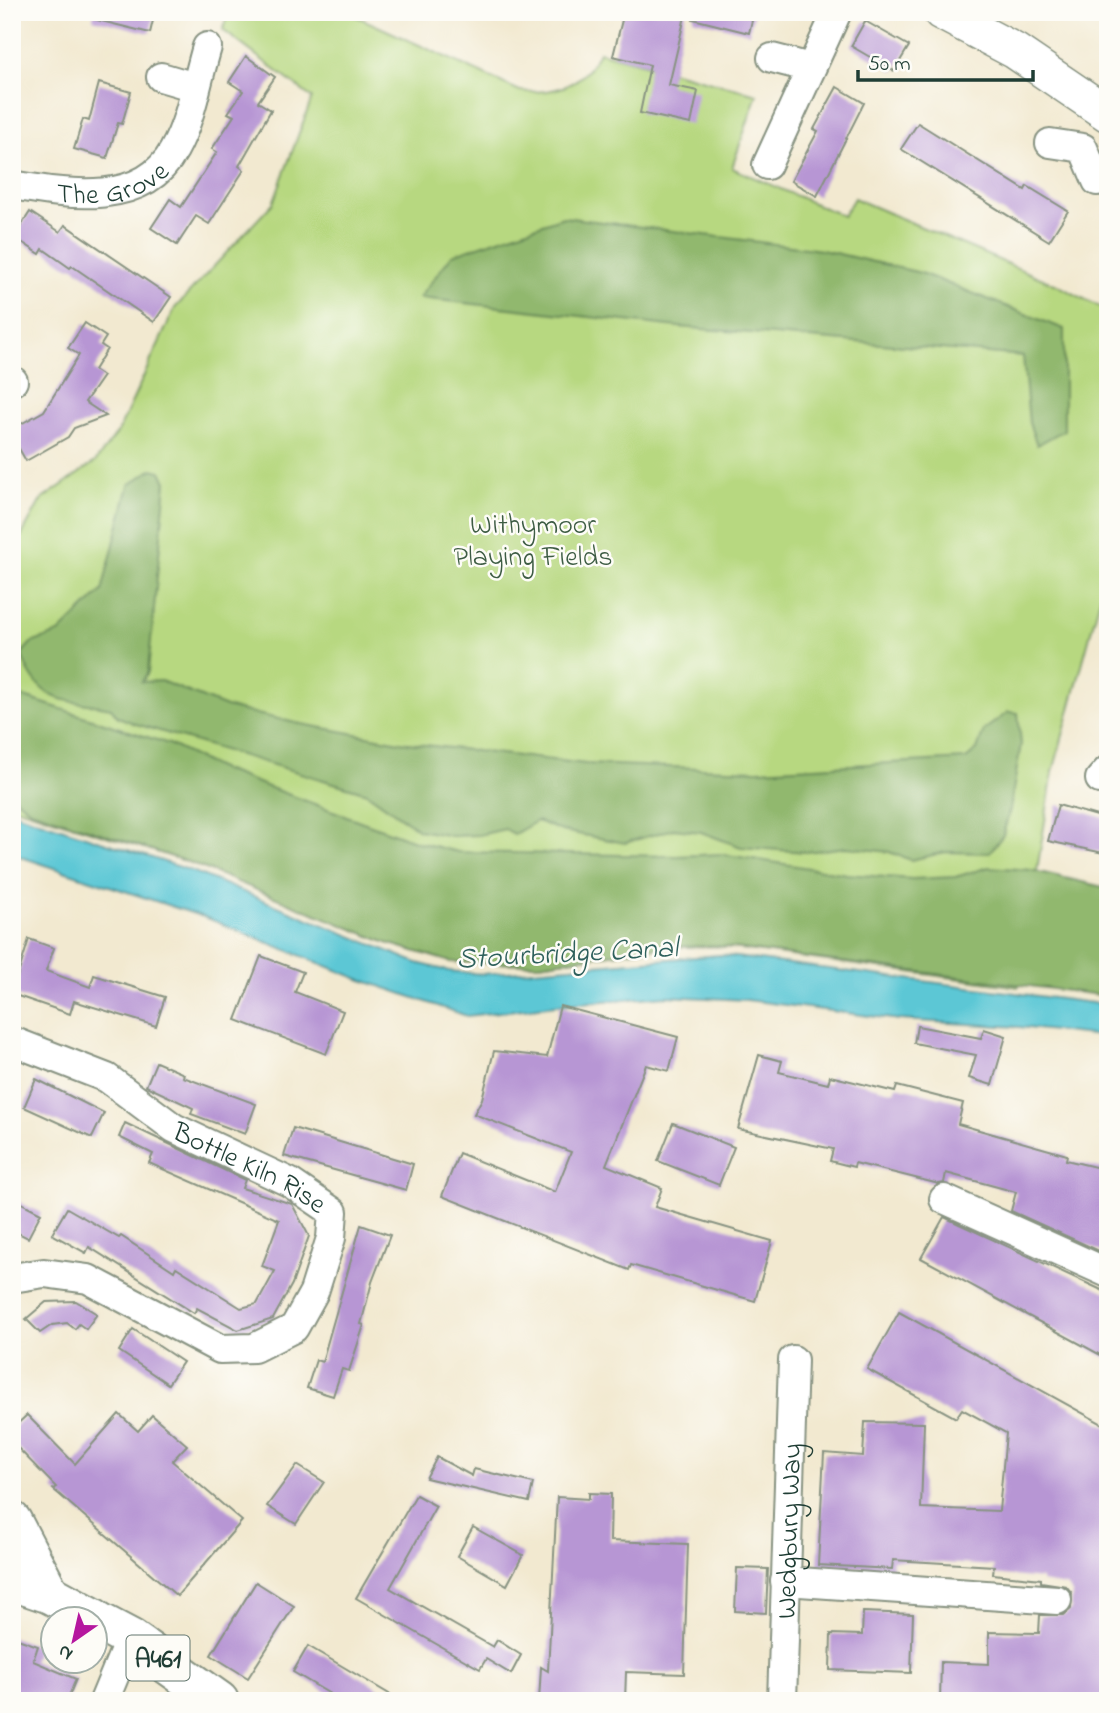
<svg xmlns="http://www.w3.org/2000/svg" width="1120" height="1713" font-family="'Indie Flower',sans-serif">
  <style>
    .green { fill: #b7d880; stroke: #6b8a5a; stroke-width: 2 }
    .forest { fill: #91b86e; stroke: #587a51; stroke-width: 2 }
    .water { fill: #5cc7d5; stroke: #3e8284; stroke-width: 2 }
    .building { fill: #b796d4 }
    .lines { fill: none; stroke-linecap: round; stroke-linejoin: round }
    .minor-casing { stroke: #889382; stroke-width: 32 }
    .tertiary-casing { stroke: #889382; stroke-width: 38 }
    .secondary-casing { stroke: #889382; stroke-width: 42 }
    .primary-casing { stroke: #889382; stroke-width: 42 }
    .minor { stroke: #fff; stroke-width: 28 }
    .tertiary { stroke: #fff; stroke-width: 35 }
    .secondary { stroke: #fff; stroke-width: 38 }
    .primary { stroke: #fff; stroke-width: 38 }
    .labels { text-anchor: middle; stroke-width: 5; stroke-linejoin: round; paint-order: stroke }
    .shield { fill: #fdfcf7; stroke: #62766e; stroke-width: 2 }
    .shield-label { font-size: 26px; font-weight: bold; fill: #1f3d34 }
    .street-label { font-size: 28px; fill: #1f3d34; stroke: #fdfcf7 }
    .park-label { font-size: 28px; fill: #3d5c43; stroke: #fdfcf7 }
    .water-label { font-size: 30px; font-style: italic; fill: #2e605c; stroke: #fdfcf7 }
  </style>
  <rect width="100%" height="100%" fill="#fdfcf7"/>
  <filter id="ink" filterUnits="userSpaceOnUse"><feTurbulence type="fractalNoise" baseFrequency=".0143" numOctaves="2"/><feDisplacementMap in="SourceGraphic" scale="14" xChannelSelector="R" yChannelSelector="G"/><feConvolveMatrix kernelMatrix="1 2 1 2 8 2 1 2 1" color-interpolation-filters="sRGB"/></filter>
  <filter id="wash" filterUnits="userSpaceOnUse"><feTurbulence type="fractalNoise" baseFrequency=".00686" numOctaves="4" result="noise"/><feDisplacementMap in="SourceGraphic" scale="28" xChannelSelector="R" yChannelSelector="G"/><feGaussianBlur stdDeviation="1.57" result="paint"/><feColorMatrix in="noise" values="0 0 0 0 0 0 0 0 0 0 0 0 0 0 0 0 0 1.4 0 .05"/><feComposite in="paint" operator="in"/></filter>
  <g filter="url(#wash)">
    <rect width="100%" height="100%" fill="#f2e9d0"/>
    <path class="green" d="M228 12H347L520 91C555 95 584 85 599 52L757 94 732 168 843 216 854 198 870 205 1057 285 1108 311V569L1053 772 1018 987 718 946 662 947 539 964 451 962 387 943 191 863 12 806V553L41 500 95 462 118 432 175 308 273 203 312 98 223 30Z"/>
    <g class="forest">
      <path d="M563 217 822 250 921 273 1064 329V430L1037 445 1029 423 1023 356 678 327 419 298 452 255Z"/>
      <path d="M152 469 161 471 166 482 148 672 142 682 161 681 226 707 296 723 400 742 586 764 757 770 966 759 977 750 984 730 1008 712 1018 713 1021 744 1010 809 1003 835 989 853 946 852 911 860 889 852 847 847 806 852 741 847 701 832 673 829 625 843 562 831 537 821 514 834 505 829 479 835 451 836 419 830 367 793 136 724 118 717 111 708C64 698 41 707 21 654L31 643 59 633 102 591 129 485Z"/>
      <path d="M12 693 169 744 218 768 271 788 417 842 458 852 676 856 721 854 847 874 912 879 955 877 989 867 1031 870 1108 888V996L718 946 662 947 539 964 451 962 387 943 191 863 30 810 12 796Z"/>
    </g>
    <path class="water" d="M12 812 192 871 417 963 449 971 482 974 720 955 1108 1005V1037L1019 1027 900 1020 747 1000 666 996 555 1005 467 1016 359 979 207 918 12 854Z"/>
    <g id="blocks">
      <g class="building">
        <path d="M94 12H155L150 33 93 19Z"/>
        <path d="M624 12H686L669 85 698 91 691 124 640 113 650 65 613 56Z"/>
        <path d="M694 12H754L749 33 693 19Z"/>
        <path d="M865 21 909 46 894 71 851 46Z"/>
        <path d="M246 56 275 77 258 102 271 110 239 166 244 170 209 224 196 216 177 245 151 228 170 199 181 207 217 152 212 149 234 116 228 113 243 91 229 82Z"/>
        <path d="M99 83 131 92 122 124 118 123 107 158 74 149 83 119 89 121Z"/>
        <path d="M837 87 864 103 817 196 791 181 818 131 814 129Z"/>
        <path d="M918 123 1025 190 1027 186 1068 211 1049 241 901 149Z"/>
        <path d="M30 212 60 232 65 225 171 297 154 322 72 266 70 268 43 249 40 254 14 237Z"/>
        <path d="M85 323 106 337 101 345 107 349 94 370 103 376 85 402 106 416 74 428 68 437 26 461 12 436V429L44 411 79 355 68 348Z"/>
        <path d="M1058 805 1108 819V854L1048 841Z"/>
        <path d="M29 939 54 948 46 971 90 987 94 975 165 997 156 1026 74 1001 70 1014 12 994Z"/>
        <path d="M261 956 303 972 295 992 343 1011 326 1054 236 1020Z"/>
        <path d="M560 1006 678 1037 669 1071 646 1065 606 1165 662 1188 655 1207 772 1241 755 1301 631 1265 629 1270 442 1196 459 1153 555 1192 571 1152 474 1114 482 1099 494 1051 547 1057Z"/>
        <path d="M917 1026 981 1038 984 1029 1006 1036 992 1085 969 1078 976 1055 914 1043Z"/>
        <path d="M759 1055 782 1061 779 1072 828 1084 830 1076 895 1092 897 1086 963 1103 958 1124 1067 1155 1066 1160 1108 1170V1255L1011 1211 1016 1192 946 1173 944 1183 939 1184 855 1163 854 1167 830 1161 833 1149 738 1129Z"/>
        <path d="M156 1062 184 1074 183 1077 256 1104 245 1134 191 1114 193 1108 146 1086Z"/>
        <path d="M36 1079 104 1113 92 1138 24 1107Z"/>
        <path d="M125 1123 245 1180 242 1188 292 1204 309 1236 292 1284 273 1319 238 1330 197 1308 194 1313 89 1247 86 1253 52 1234 67 1208 119 1238 121 1236 174 1271 176 1267 241 1308 257 1304 275 1271 262 1266 279 1220 149 1163 153 1154 119 1137Z"/>
        <path d="M673 1123 734 1147 719 1185 658 1161Z"/>
        <path d="M293 1128 413 1164 406 1190 284 1156Z"/>
        <path d="M12 1198 41 1213 28 1238 12 1230Z"/>
        <path d="M944 1217 1108 1293V1359L921 1258Z"/>
        <path d="M361 1225 390 1235 372 1282 361 1324 364 1325 349 1371 342 1369 333 1396 307 1388 316 1360 322 1362Z"/>
        <path d="M76 1301 97 1314 86 1329 79 1324 75 1329 67 1323 52 1325 40 1333 26 1319 46 1302Z"/>
        <path d="M899 1312 1108 1427V1701H940L941 1662 989 1664V1632L1039 1633 1040 1615H1064L1071 1609 1072 1593 1066 1586 1041 1582V1579L993 1574 994 1566 893 1560 892 1569 818 1565 824 1453 863 1456 865 1422 924 1423 921 1508 999 1511 1006 1433 962 1409 956 1418 867 1369Z"/>
        <path d="M133 1329 183 1362 168 1384 119 1351Z"/>
        <path d="M119 1414 138 1431 152 1415 187 1445 172 1461 242 1521 177 1596 53 1489 56 1487 12 1442V1429L27 1415 75 1464Z"/>
        <path d="M437 1457 472 1476 474 1469 533 1483 529 1502 426 1478Z"/>
        <path d="M297 1465 324 1482 296 1524 267 1506Z"/>
        <path d="M589 1493 611 1494 610 1541 688 1544 684 1674 626 1672 625 1701H539L541 1667 548 1671 557 1497 589 1499Z"/>
        <path d="M416 1495 436 1506 390 1588 493 1647 497 1640 521 1655 511 1674 486 1659 480 1669 356 1598Z"/>
        <path d="M473 1527 523 1555 507 1585 457 1556Z"/>
        <path d="M737 1568 768 1569 766 1613 735 1611Z"/>
        <path d="M256 1582 294 1606 248 1678 211 1655Z"/>
        <path d="M863 1612 913 1614 911 1673 830 1670 831 1634 862 1635Z"/>
        <path d="M12 1637 38 1646 33 1661 76 1679 67 1701H35L12 1692Z"/>
        <path d="M308 1646 401 1701H342L293 1672Z"/>
      </g>
    </g>
  </g>
  <g filter="url(#ink)">
    <use href="#blocks" fill-opacity="0" stroke="#889382" stroke-width="2"/>
    <g class="lines">
      <g class="minor-casing">
        <g id="minor">
          <path d="M772 58 811 68"/>
          <path d="M161 77 195 87"/>
          <path d="M1050 143 1083 148 1097 181"/>
          <path d="M767 165 837 12"/>
          <path id="s1" d="M12 185C66 194 143 208 174 150 191 120 197 80 207 47"/>
          <path d="M12 381H13"/>
          <path d="M1100 779 1108 770"/>
          <path id="s2" d="M12 1041 107 1078 174 1128 289 1182 333 1212 331 1238 314 1292 294 1328 254 1348 220 1349 88 1279 44 1273 12 1278"/>
          <path d="M944 1199 1108 1273"/>
          <path d="M785 1581 1057 1600"/>
          <path d="M104 1701 130 1638"/>
          <path id="s3" d="M782 1701 793 1360"/>
        </g>
      </g>
      <g class="tertiary-casing">
        <path id="tertiary" d="M941 12 1015 51 1108 114"/>
      </g>
      <g class="secondary-casing">
        <path id="secondary" d="M12 1521 50 1594"/>
      </g>
      <g class="primary-casing">
        <g id="primary">
          <path d="M12 1581 50 1594 94 1618"/>
          <path d="M94 1619 130 1638 219 1701"/>
        </g>
      </g>
      <use href="#minor" class="minor"/>
      <use href="#tertiary" class="tertiary"/>
      <use href="#secondary" class="secondary"/>
      <use href="#primary" class="primary"/>
    </g>
  </g>
  <g class="labels">
    <rect class="shield" x="126.5" y="1635.5" width="63" height="45" rx="5"/>
    <g class="shield-label">
      <text x="158" y="1667">A461</text>
    </g>
    <g class="street-label">
      <text dy="10" stroke="none"><textPath href="#s1" startOffset="102">The Grove</textPath></text>
      <text dy="10" stroke="none"><textPath href="#s2" startOffset="271">Bottle Kiln Rise</textPath></text>
      <text dy="10" stroke="none"><textPath href="#s3" startOffset="170">Wedgbury Way</textPath></text>
    </g>
    <g class="park-label">
      <text x="533" y="533">Withymoor<tspan x="533" dy="32">Playing Fields</tspan></text>
    </g>
    <g class="water-label">
      <text transform="translate(567 952) rotate(-3)" y="10">Stourbridge Canal</text>
    </g>
  </g>
  <rect width="1120" height="1713" fill="none" stroke="#fdfcf7" stroke-width="42"/>
  <g transform="translate(74 1640) rotate(214)"><circle r="33" fill="#fdfcf7" stroke="#a4b0a9" stroke-width="2"/>
  <path d="M0-5L12 26L0 18L-12 26Z" fill="#b5179e"/>
  <text y="-10" font-size="19" font-weight="bold" text-anchor="middle" fill="#1f3d34">N</text>
  </g>
  <path d="M858 70v10h175v-10" fill="none" stroke="#1f3d34" stroke-width="3.5"/>
  <text x="868" y="70" font-size="21" fill="#1f3d34" stroke="#fdfcf7" stroke-width="5" paint-order="stroke">50 m</text>
</svg>
